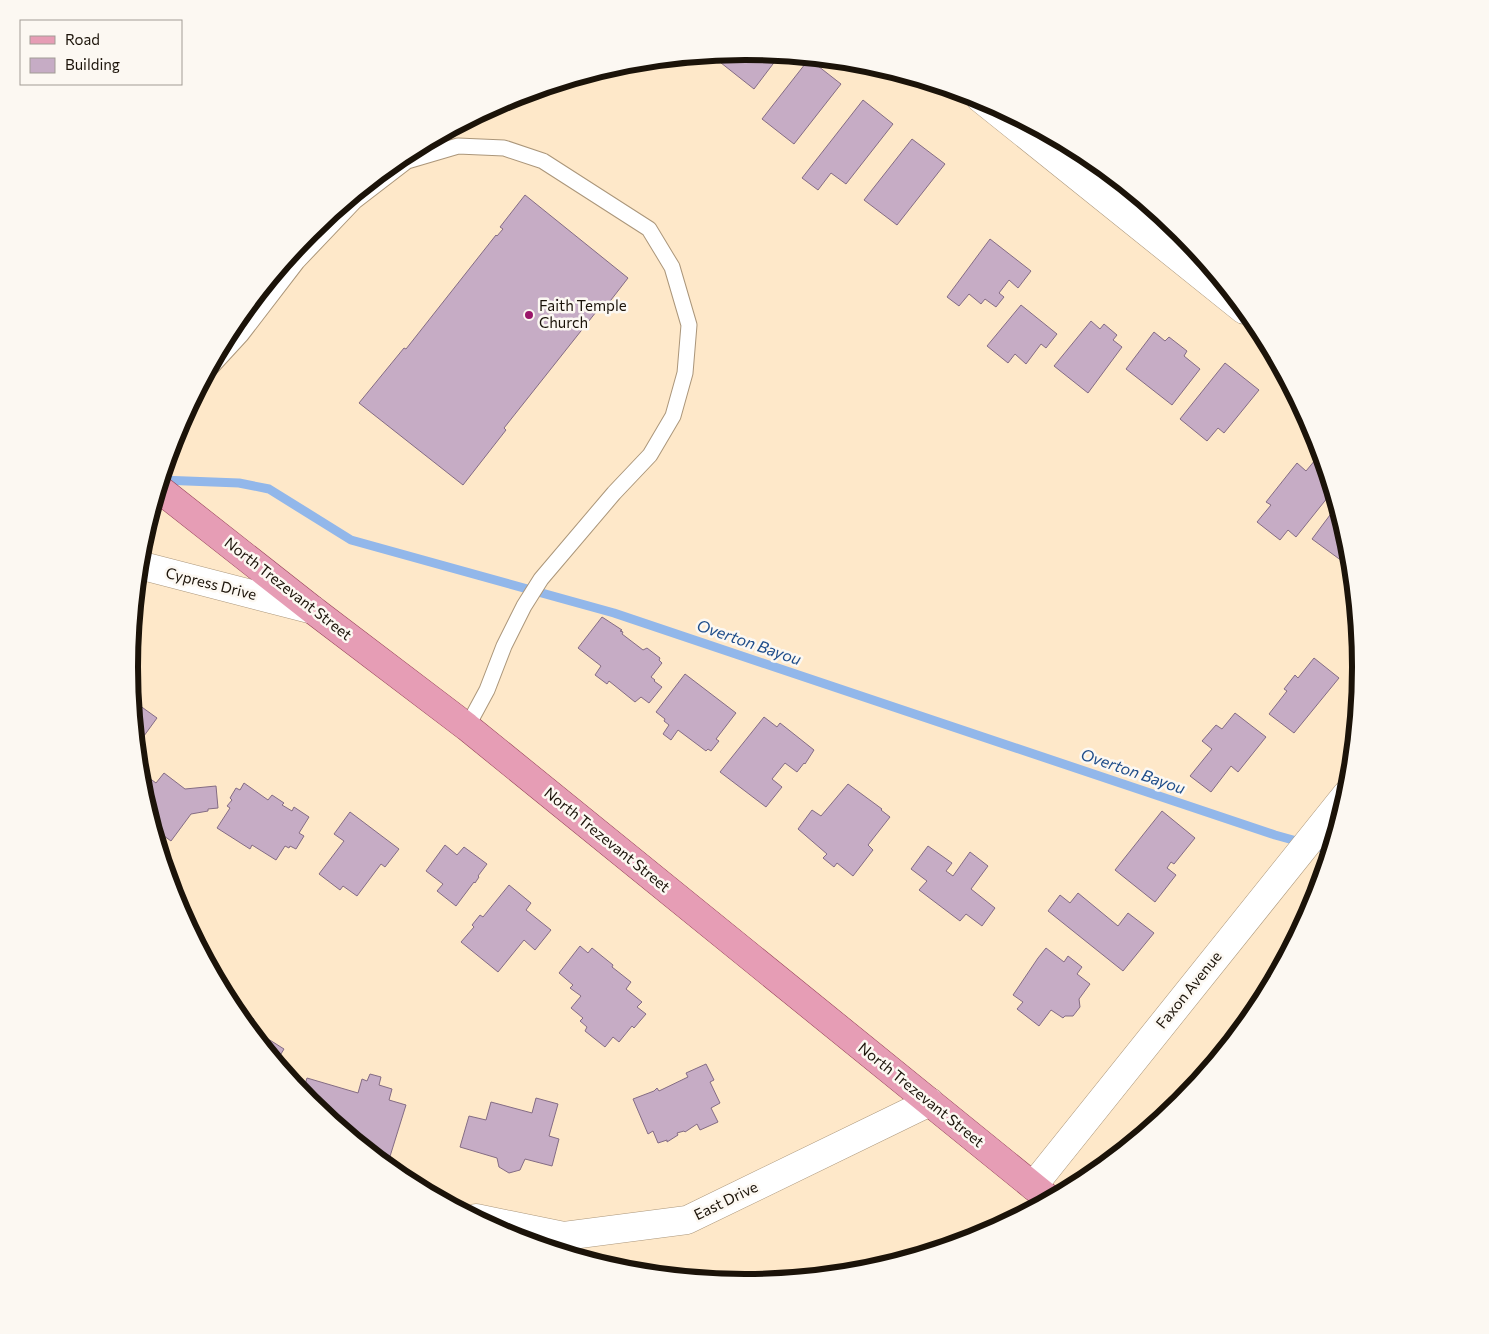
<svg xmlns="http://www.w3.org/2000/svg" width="1489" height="1334" font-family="Commissioner,sans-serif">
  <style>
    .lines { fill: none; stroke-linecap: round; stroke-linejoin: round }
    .stream { stroke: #92b7ea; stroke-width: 9 }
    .building { fill: #c6acc5; stroke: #846c84 }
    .lane-casing { stroke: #ab967a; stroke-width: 17 }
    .street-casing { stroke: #ab967a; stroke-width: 29 }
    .primary-casing { stroke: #954258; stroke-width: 29 }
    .lane { stroke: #fff; stroke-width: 15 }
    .street { stroke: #fff; stroke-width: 28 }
    .primary { stroke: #e69db5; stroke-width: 28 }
    .poi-dot { fill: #9a166a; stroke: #fcf8f2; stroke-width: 2 }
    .labels { text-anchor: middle; stroke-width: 5; stroke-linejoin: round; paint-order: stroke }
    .poi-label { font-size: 15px; fill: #1b1309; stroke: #fcf8f2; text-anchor: start }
    .street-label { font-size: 15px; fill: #1b1309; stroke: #fcf8f2 }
    .water-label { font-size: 16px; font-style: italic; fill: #1d4c89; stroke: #fcf8f2 }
    .rim { fill: none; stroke: #1b1309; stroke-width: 6 }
  </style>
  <rect width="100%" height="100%" fill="#fee8c9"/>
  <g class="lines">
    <path class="stream" d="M161 480 239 483 269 489 351 540 614 613 1275 835 1329 850"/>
  </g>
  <g class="building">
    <path d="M745 51 768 54 776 60 754 89 711 55Z"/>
    <path d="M809 59 841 84 794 144 762 119Z"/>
    <path d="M863 100 893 124 846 184 831 173 818 190 802 178Z"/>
    <path d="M912 139 945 164 897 225 864 200Z"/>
    <path d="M525 195 628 278 604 309 600 307 504 428 506 430 463 485 359 403 404 348 406 349 496 235 497 236 503 229 500 227Z"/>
    <path d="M990 239 1031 271 1018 288 1009 280 999 293 1004 297 996 307 985 299 981 304 969 294 959 306 947 297Z"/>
    <path d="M1021 305 1057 334 1046 348 1041 344 1026 364 1015 354 1008 363 987 346Z"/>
    <path d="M1091 321 1100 329 1104 324 1117 335 1113 340 1122 347 1088 393 1054 366Z"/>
    <path d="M1154 332 1165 341 1169 337 1187 351 1184 356 1200 369 1172 405 1126 369Z"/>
    <path d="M1225 363 1259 390 1224 433 1218 428 1207 441 1180 419Z"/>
    <path d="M1316 459 1324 465 1332 492 1296 537 1288 530 1280 540 1257 522 1271 505 1266 502 1297 463 1306 471Z"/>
    <path d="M1336 507 1348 547 1349 552 1342 561 1312 539Z"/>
    <path d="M602 617 622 630 620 631 623 632 622 634 643 650 647 648 660 658 659 660 662 663 651 677 655 680 654 681 662 687 649 703 641 697 635 702 609 681 607 684 595 675 601 666 578 648Z"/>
    <path d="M1314 658 1339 678 1294 733 1269 714 1287 691 1284 689 1295 675 1298 678Z"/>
    <path d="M685 674 736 713 716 739 719 741 711 751 708 749 706 751 678 730 671 740 663 734 669 725 664 721 665 719 656 712Z"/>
    <path d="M132 700 157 718 141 740 136 736Z"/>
    <path d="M1235 713 1266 737 1238 772 1231 766 1211 792 1190 776 1212 749 1202 741 1216 725 1222 729Z"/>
    <path d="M764 717 777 727 780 723 814 750 805 764 804 763 797 772 785 763 772 779 782 787 766 807 720 772Z"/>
    <path d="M164 773 185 789 216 786 218 808 208 809V811L191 814 171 841 153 828 141 787 139 775 143 778 145 775 156 783Z"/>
    <path d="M244 783 268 800 272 795 284 803 282 805 292 811 294 807 309 817 299 833 304 836 296 849 290 846 289 848 285 846 276 860 252 845 250 849 217 828 230 808 227 806 232 800 230 798 236 788 240 790Z"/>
    <path d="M848 784 882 809 881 810 890 817 868 845 873 850 853 876 837 863 834 867 823 858 827 854 798 829 812 810 821 816Z"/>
    <path d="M1162 811 1195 838 1174 864 1171 862 1167 868 1176 875 1155 902 1115 870Z"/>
    <path d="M350 812 399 849 385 867 381 864 357 896 343 886 340 890 319 874 344 841 334 834Z"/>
    <path d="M445 845 457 855 464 847 487 864 478 876 479 877 475 883 474 882 456 906 437 891 443 884 426 871Z"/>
    <path d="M928 846 952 863 946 871 953 876 970 852 988 866 971 889 995 908 982 926 966 914 960 921 919 890 927 881 911 869Z"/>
    <path d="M509 885 531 903 526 910 551 930 535 950 524 940 498 972 461 942 474 927 472 925 480 915 483 917Z"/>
    <path d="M1078 893 1118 926 1128 913 1154 933 1123 971 1048 911 1060 895 1070 903Z"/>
    <path d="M580 946 588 953 592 948 613 965 612 967 631 982 626 989 642 1002 637 1007 646 1014 634 1028 632 1026 619 1042 613 1037 605 1047 585 1031 587 1027 580 1021 583 1018 571 1008 581 996 570 988 573 985 559 973Z"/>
    <path d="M1046 948 1064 962 1068 956 1082 967 1077 974 1090 984 1079 999 1080 1007 1073 1016H1065L1063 1018 1051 1010 1039 1026 1017 1009 1023 1002 1013 995 1038 958Z"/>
    <path d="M230 1004 254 1019 249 1029 232 1009Z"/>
    <path d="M250 1030 263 1039 265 1037 284 1049 276 1062Z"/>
    <path d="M706 1064 714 1080 710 1082 720 1103 711 1108 718 1122 700 1130 697 1124 685 1132 684 1131 677 1133 678 1135 667 1142V1140L658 1143 653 1131 648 1134 633 1099 654 1091 657 1088 659 1091 688 1077 686 1073Z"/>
    <path d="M370 1074 381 1077 379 1085 392 1089 389 1100 406 1105 387 1166 309 1102 302 1094 307 1078 358 1093 362 1079 367 1081Z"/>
    <path d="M536 1098 558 1104 549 1136 559 1139 552 1166 525 1159 520 1170 509 1173 499 1167 497 1158 460 1147 469 1116 486 1120 491 1102 532 1113Z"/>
  </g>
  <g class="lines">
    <g class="lane-casing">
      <path id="lane" d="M207 372 241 335 297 262 355 201 407 161 458 146 504 148 543 161 649 229 672 267 689 325 685 373 673 416 650 455 614 493 541 579 524 606 504 646 487 690 467 727"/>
    </g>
    <g class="street-casing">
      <g id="street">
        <path d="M980 98 1244 310"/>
        <path d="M139 565 313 610"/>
        <path d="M1033 1186 1346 795"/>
        <path d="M476 1218 564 1236 687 1220 930 1102"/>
      </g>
    </g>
    <g class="primary-casing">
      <path id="primary" d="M158 488 313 610 467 727 1049 1199"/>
    </g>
    <use href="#lane" class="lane"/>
    <use href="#street" class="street"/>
    <use href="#primary" class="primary"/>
  </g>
  <circle class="poi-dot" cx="529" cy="315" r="5"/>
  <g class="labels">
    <g class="poi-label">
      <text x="539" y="311">Faith Temple<tspan x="539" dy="17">Church</tspan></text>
    </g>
    <g class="street-label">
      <text transform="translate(211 584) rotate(14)" y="5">Cypress Drive</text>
      <text transform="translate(288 589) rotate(38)" y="5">North Trezevant Street</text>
      <text transform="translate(607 840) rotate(39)" y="5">North Trezevant Street</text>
      <text transform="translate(1189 990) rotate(-51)" y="5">Faxon Avenue</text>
      <text transform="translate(921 1095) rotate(39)" y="5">North Trezevant Street</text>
      <text transform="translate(726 1201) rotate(-26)" y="5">East Drive</text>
    </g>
    <g class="water-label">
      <text transform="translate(749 642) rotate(19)" y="6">Overton Bayou</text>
      <text transform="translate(1133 771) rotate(19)" y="6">Overton Bayou</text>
    </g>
  </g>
  <path d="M0 0H1489V1334H0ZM138 667a607 607 0 1 1 1214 0a607 607 0 1 1-1214 0Z" fill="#fcf8f2" fill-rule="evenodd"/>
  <path class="rim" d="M138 667a607 607 0 1 1 1214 0a607 607 0 1 1-1214 0Z"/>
  <rect x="20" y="20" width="162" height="65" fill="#fcf8f2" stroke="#a29c95"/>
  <rect x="30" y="36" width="25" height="8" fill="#e69db5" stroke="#a29c95"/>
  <text x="65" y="45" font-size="15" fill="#1b1309">Road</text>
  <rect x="30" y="58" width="25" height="15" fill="#c6acc5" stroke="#a29c95"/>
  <text x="65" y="70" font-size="15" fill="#1b1309">Building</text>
</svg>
